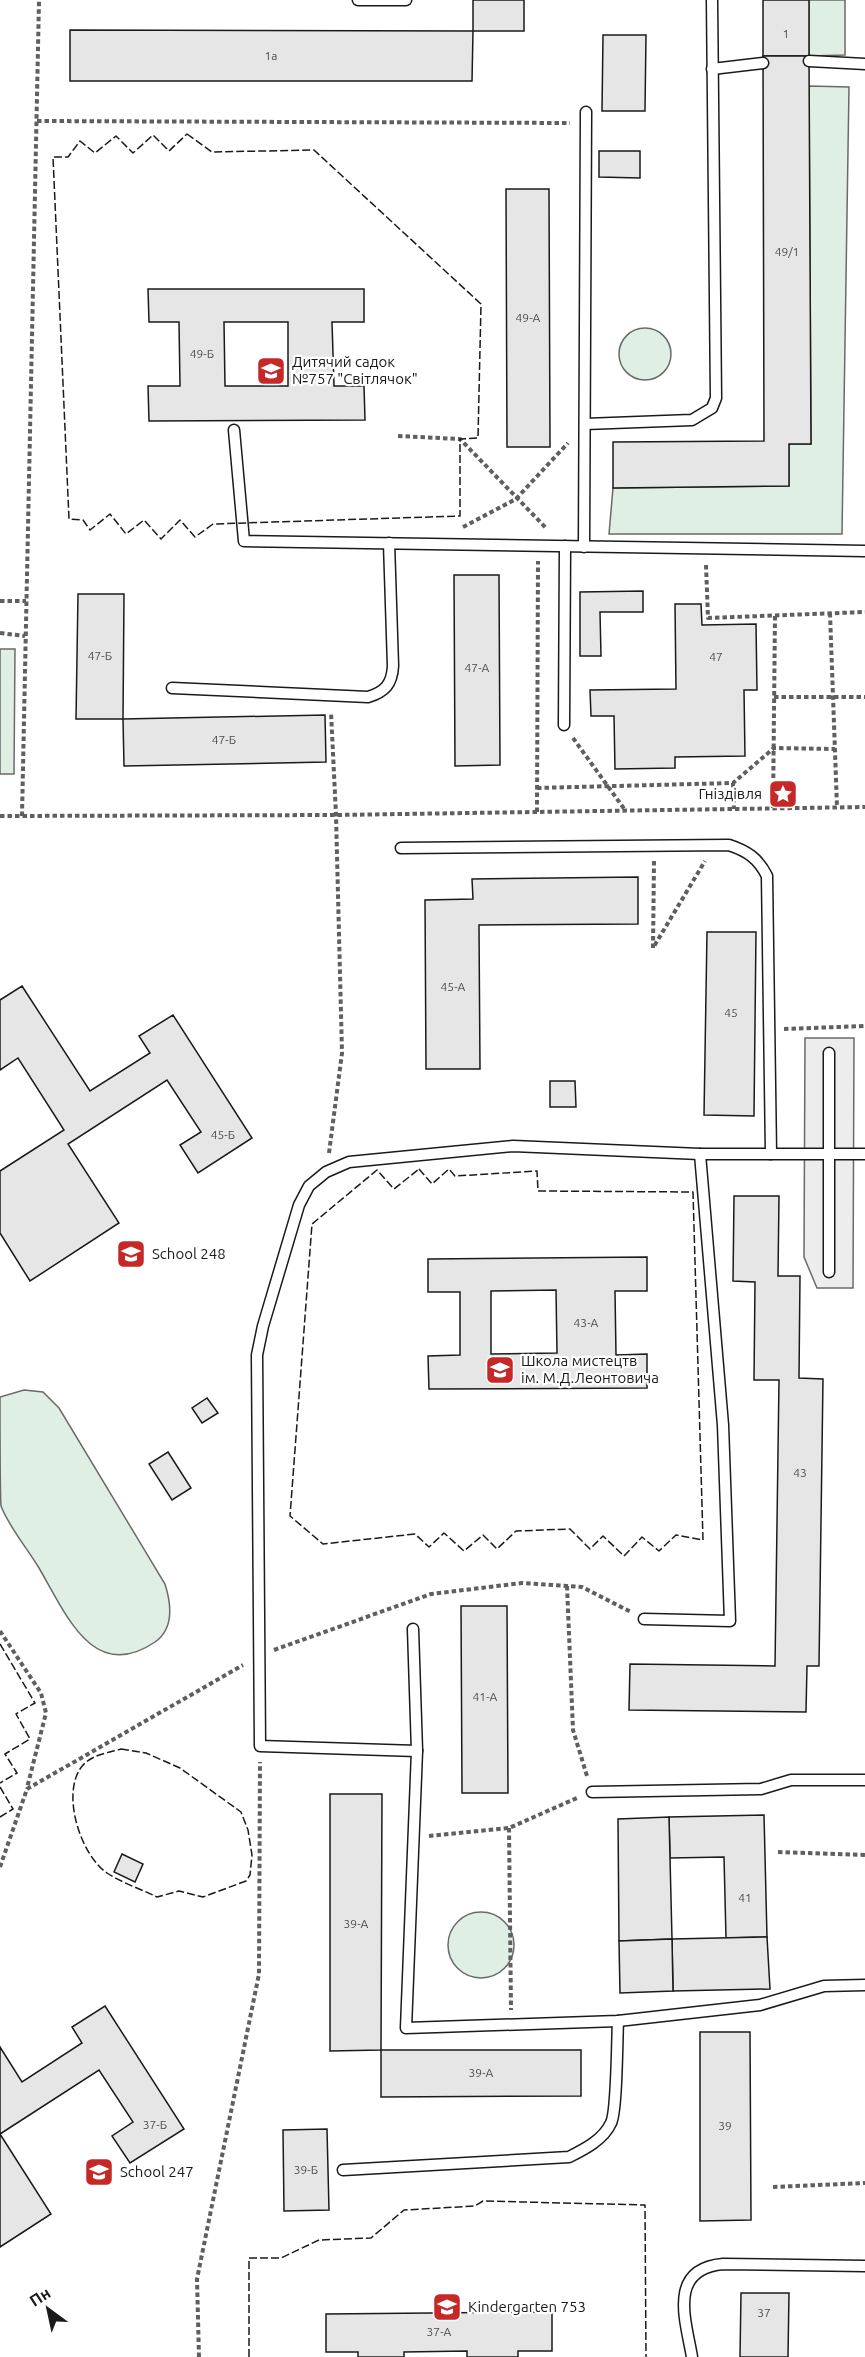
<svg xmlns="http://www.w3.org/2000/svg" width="865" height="2357" font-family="Ubuntu,sans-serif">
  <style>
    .green { fill: #e0efe3; stroke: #6a6a6a; stroke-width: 1.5 }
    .parking { fill: #ededed; stroke: #6a6a6a; stroke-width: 1.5 }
    .building { fill: #e6e6e6; stroke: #1a1a1a; stroke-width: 1.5; fill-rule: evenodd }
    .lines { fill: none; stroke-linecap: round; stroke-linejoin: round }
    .service-casing { stroke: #1a1a1a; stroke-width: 13 }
    .path { stroke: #5f5f5f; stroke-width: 4; stroke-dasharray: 4.5 3; stroke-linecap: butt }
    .service { stroke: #fff; stroke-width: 10 }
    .fence { stroke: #1a1a1a; stroke-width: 1.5; stroke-dasharray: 8 3; stroke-linecap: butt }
    .labels { text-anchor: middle; stroke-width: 4.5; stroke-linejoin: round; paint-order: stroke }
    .number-label { font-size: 12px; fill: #4d4d4d }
    .poi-label { font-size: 15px; fill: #1a1a1a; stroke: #fff; text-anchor: start }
  </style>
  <rect width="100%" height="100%" fill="#fff"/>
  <g class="green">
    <path d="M809 0H845V55L809 56Z"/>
    <path d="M809 86 849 87 842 534H609L613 488 789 486V444H811Z"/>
    <circle cx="645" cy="354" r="26"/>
    <path d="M0 649H15L14 774H0Z"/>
    <path d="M24 1390 43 1392 59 1408 165 1584C171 1603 175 1628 155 1642 93 1684 66 1614 39 1568 27 1548 9 1527 1 1506 0 1492 0 1416 0 1397Z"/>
    <circle cx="481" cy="1945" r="33"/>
  </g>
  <path class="parking" d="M805 1038H854L853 1288H817L804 1257Z"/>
  <g class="building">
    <rect x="473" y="0" width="51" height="31"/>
    <rect x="763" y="0" width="46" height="56"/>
    <path d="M70 30 473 31 472 81H70Z"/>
    <path d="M603 35H646L645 111H602Z"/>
    <path d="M763 56H809L811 444H789V486L613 488V442L764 441Z"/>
    <path d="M599 151H640V178L599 177Z"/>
    <path d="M506 189H549L550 447H507Z"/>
    <path d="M148 289H364V322H332L334 386H364L365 420 149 421 148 386H180L179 322H149ZM224 322H288V386H225Z"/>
    <path d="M454 575H499L500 765 455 766Z"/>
    <path d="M643 591V612H600L601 656H580V592Z"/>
    <path d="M78 594H124L123 719H76Z"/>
    <path d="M675 604H701L702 625 756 624 757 690H744L745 756 675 757V768L615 769 614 716H591L590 690 676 689Z"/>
    <path d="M325 715 326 762 124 766 123 719Z"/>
    <path d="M638 877V924L479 925 480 1069H426L425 900 473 899 472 879Z"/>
    <path d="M707 932H756L754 1116 704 1115Z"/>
    <path d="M22 986 90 1091 150 1053 139 1036 173 1015 252 1138 198 1173 180 1145 201 1132 167 1080 68 1144 119 1223 30 1281 0 1233V1171L64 1130 18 1058 0 1070V1000Z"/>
    <path d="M550 1081H575L576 1107H550Z"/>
    <path d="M734 1196H779L778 1276H800L799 1378 823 1379 819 1666H807L806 1712 629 1710 630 1664 775 1666 779 1380H754L755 1282 733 1281Z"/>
    <path d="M647 1257V1291H615L616 1355 647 1354V1388L429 1389 428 1356 460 1355V1292H428V1259ZM556 1290 557 1353 491 1354V1291Z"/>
    <path d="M207 1398 218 1413 202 1423 192 1408Z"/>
    <path d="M168 1452 191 1488 172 1500 149 1464Z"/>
    <path d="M461 1606H507L508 1793H462Z"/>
    <path d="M330 1794H382L381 2050 330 2051Z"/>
    <path d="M764 1815 767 1937 726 1938 724 1857 670 1858 669 1817Z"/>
    <path d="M669 1817 672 1939 619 1941 618 1819Z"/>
    <path d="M122 1854 143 1864 135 1882 114 1872Z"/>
    <path d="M767 1937 770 1989 673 1991 672 1939Z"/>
    <path d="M672 1939 673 1991 620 1993 619 1941Z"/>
    <path d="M105 2006 184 2129 130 2163 112 2136 133 2122 99 2070 0 2134 51 2214 0 2247V2047L22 2082 82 2043 72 2027Z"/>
    <path d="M700 2032H750L751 2220 700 2221Z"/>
    <path d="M381 2050H581V2096L381 2097Z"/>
    <path d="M327 2129 329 2210 284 2211 283 2130Z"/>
    <path d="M741 2293H789L788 2357H740Z"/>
    <path d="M552 2312V2351H518V2357H467V2351L404 2352V2357H358V2352H326V2314Z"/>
  </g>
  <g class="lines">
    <g class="service-casing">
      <g id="service">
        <path d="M358 0H406"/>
        <path d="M809 61 865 64"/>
        <path d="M712 69 763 63"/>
        <path d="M585 424 692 420 712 408 716 398 712 0"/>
        <path d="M234 430 244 541 865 551"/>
        <path d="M584 547 586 112"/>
        <path d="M172 688 368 697C385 692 392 684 393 666L389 543"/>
        <path d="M564 725 565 546"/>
        <path d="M401 848 729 845C747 851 758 858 767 876L771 1154"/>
        <path d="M829 1053V1272"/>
        <path d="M644 1619 730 1621 723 1425 700 1154"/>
        <path d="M413 1629 417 1751 406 2028 618 2021 760 2005 824 1986 865 1985"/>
        <path d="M417 1751 260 1746 257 1355 263 1326 299 1205 309 1186 326 1172 349 1162 513 1146 700 1154H865"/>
        <path d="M592 1792 761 1789 791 1780H865"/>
        <path d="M343 2170 569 2157C585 2149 603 2140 611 2123 617 2111 617 2039 618 2021"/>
        <path d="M692 2357C686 2321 667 2269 723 2264L865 2266"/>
      </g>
    </g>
    <g class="path">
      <path d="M37 121 570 123"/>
      <path d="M398 436 460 439 547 529"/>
      <path d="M463 527 516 499 568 443"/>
      <path d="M706 565 708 618 865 612"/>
      <path d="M0 601H26"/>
      <path d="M830 613 837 807"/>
      <path d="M0 633 25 636"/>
      <path d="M774 697H865"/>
      <path d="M573 738 625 810"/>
      <path d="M733 783 734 809"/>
      <path d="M537 788 733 783 774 748 835 749"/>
      <path d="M773 808 775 615"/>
      <path d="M537 812 538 561"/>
      <path d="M0 816 336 815 865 807"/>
      <path d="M22 816 39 0"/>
      <path d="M654 861 653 948 705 861"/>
      <path d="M784 1029 865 1026"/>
      <path d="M329 1153 342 1053 336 815 331 712"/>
      <path d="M567 1586 573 1730 587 1776"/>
      <path d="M0 1631 41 1693 46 1713 27 1788"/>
      <path d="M274 1650 431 1594 522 1583 582 1587 631 1612"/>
      <path d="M509 1828 511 2010"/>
      <path d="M429 1836 509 1828 577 1798"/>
      <path d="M778 1852 865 1855"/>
      <path d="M0 1867 27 1789 243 1665"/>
      <path d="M773 2187 865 2183"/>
      <path d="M199 2357 197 2279 259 1974 260 1762"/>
    </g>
    <use href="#service" class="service"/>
    <g class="fence">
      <path d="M187 134 212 152 314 150 481 304 478 438 460 439V516L213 524 195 537 180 520 161 539 144 520 126 534 110 514 90 530 83 520 69 519 53 157H68L80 141 95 153 116 136 133 153 153 135 169 151Z"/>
      <path d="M419 1169 432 1184 449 1169 455 1176 537 1171 538 1191 693 1192 703 1540 676 1535 659 1551 642 1537 624 1556 603 1536 590 1549 570 1529 516 1531 497 1549 483 1535 464 1551 444 1533 429 1547 415 1534 323 1544 290 1516 312 1224 377 1170 394 1189Z"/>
      <path d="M0 1644 35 1703 16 1714 30 1739 5 1754 17 1773 0 1783"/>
      <path d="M121 1749 146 1753 180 1768 241 1812 248 1830 252 1855 250 1875 246 1881 203 1897 179 1891 157 1897C141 1889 122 1883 107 1873 81 1855 62 1797 80 1769 89 1755 107 1753 121 1749Z"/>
      <path d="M0 1787 13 1809 0 1817"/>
      <path d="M249 2357V2258H281L319 2240 371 2238 404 2210 475 2206 483 2201 645 2205 646 2357"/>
    </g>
  </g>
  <defs>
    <g id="school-square" transform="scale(1.5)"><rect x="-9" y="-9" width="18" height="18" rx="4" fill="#c62828" stroke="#fff"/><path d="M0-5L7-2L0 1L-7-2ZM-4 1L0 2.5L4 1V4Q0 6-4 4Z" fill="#fff"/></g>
    <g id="sight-square" transform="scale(1.5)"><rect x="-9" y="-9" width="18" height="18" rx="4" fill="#c62828" stroke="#fff"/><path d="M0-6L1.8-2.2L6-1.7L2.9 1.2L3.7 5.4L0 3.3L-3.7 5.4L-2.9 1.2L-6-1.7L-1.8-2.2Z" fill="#fff"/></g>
  </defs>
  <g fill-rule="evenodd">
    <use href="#school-square" x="271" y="371"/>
    <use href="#sight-square" x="783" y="794"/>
    <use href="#school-square" x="131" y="1254"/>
    <use href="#school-square" x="500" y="1370"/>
    <use href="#school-square" x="99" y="2172"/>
    <use href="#school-square" x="447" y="2307"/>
  </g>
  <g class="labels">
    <g class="number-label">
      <text x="786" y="38">1</text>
      <text x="271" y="60">1а</text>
      <text x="787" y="256">49/1</text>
      <text x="528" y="322">49-А</text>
      <text x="202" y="358">49-Б</text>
      <text x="100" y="660">47-Б</text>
      <text x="716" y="661">47</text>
      <text x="477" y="672">47-А</text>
      <text x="224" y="744">47-Б</text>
      <text x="453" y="991">45-А</text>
      <text x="731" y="1017">45</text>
      <text x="223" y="1139">45-Б</text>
      <text x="586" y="1327">43-А</text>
      <text x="800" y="1477">43</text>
      <text x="485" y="1701">41-А</text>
      <text x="745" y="1902">41</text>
      <text x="356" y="1928">39-А</text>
      <text x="481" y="2077">39-А</text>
      <text x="155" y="2129">37-Б</text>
      <text x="725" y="2130">39</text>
      <text x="306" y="2174">39-Б</text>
      <text x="764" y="2317">37</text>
      <text x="439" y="2336">37-А</text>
    </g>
    <g class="poi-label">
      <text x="292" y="367">Дитячий садок<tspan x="292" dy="17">№757 "Світлячок"</tspan></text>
      <text x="762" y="799" text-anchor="end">Гніздівля</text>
      <text x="152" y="1259">School 248</text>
      <text x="521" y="1366">Школа мистецтв<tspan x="521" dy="17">ім. М.Д.Леонтовича</tspan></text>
      <text x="120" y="2177">School 247</text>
      <text x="468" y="2312">Kindergarten 753</text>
    </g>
  </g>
  <g transform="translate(48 2309) rotate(327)" stroke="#ffffff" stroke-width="4.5" paint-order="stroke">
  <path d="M0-4.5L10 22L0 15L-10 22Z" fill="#1a1a1a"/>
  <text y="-9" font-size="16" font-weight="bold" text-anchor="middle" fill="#1a1a1a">Пн</text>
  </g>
</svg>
